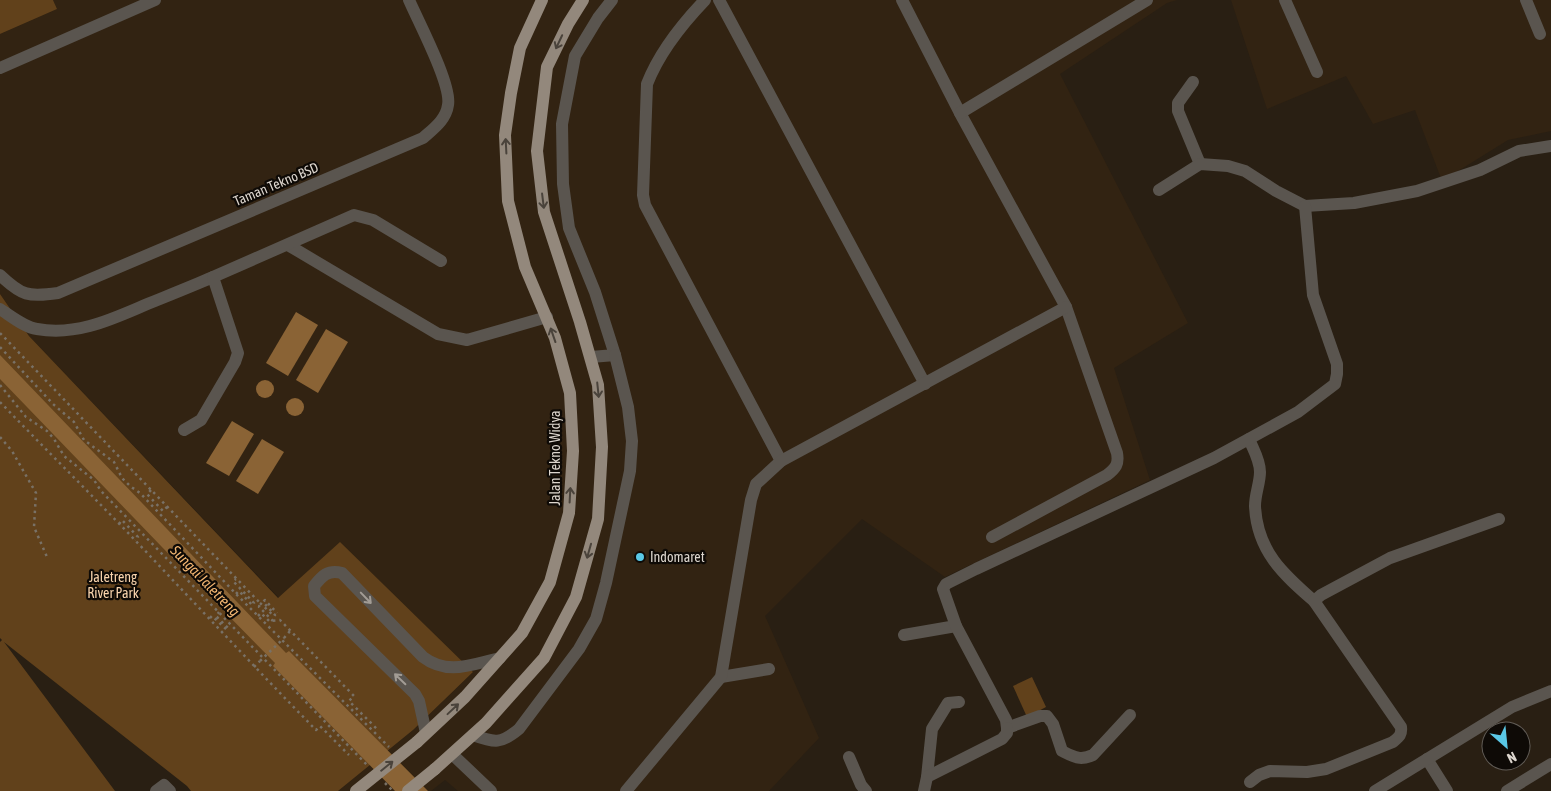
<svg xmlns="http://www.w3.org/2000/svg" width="1551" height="791" font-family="'Asap Condensed',sans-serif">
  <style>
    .built { fill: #322312 }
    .green { fill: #61411b }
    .water { fill: #8a6335 }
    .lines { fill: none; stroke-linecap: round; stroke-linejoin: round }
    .path { stroke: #797166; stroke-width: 2.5; stroke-dasharray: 2.5 4; stroke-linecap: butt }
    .minor { stroke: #5a554f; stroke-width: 12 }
    .major { stroke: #93887c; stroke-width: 12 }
    .path-bridge { stroke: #797166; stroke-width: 2.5; stroke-dasharray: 2.5 4; stroke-linecap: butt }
    .major-bridge { stroke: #93887c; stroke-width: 12 }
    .oneway { stroke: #4a433b }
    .oneway2 { stroke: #a29c95 }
    .poi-dot { fill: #5ac8e6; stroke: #0e0a06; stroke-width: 2 }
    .labels { text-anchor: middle; stroke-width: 4.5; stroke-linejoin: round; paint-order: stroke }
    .street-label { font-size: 14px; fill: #ddd6ce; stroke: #0e0a06 }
    .poi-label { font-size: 14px; fill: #ddd6ce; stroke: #0e0a06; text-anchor: start }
    .park-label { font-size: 14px; fill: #f9d4ad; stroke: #0e0a06 }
    .water-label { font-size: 15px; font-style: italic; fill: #f3b773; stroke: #0e0a06 }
  </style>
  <rect width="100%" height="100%" fill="#291f13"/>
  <g class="built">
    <path d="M53 0H1177L1167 3 1060 74 1188 323 1114 368 1150 480 945 577 862 519 765 616 819 738 769 791H458L445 780 431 791H338L413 730 473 672 279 598 29 336 0 294V34L57 9Z"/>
    <path d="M1231 0H1551V131L1508 140 1442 181 1415 110 1373 124 1346 76 1267 109Z"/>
  </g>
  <g class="green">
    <path d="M0 0H53L57 9 0 34Z"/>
    <path d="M0 294 29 336 278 598 340 542 473 672 413 730 338 791H191L187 786 4 642 115 791H0V642L2 640 0 638Z"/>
    <path d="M1032 677 1046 707 1027 717 1013 686Z"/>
  </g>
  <g class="water">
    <path d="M296 312 318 325 288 376 266 363Z"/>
    <path d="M326 329 348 342 318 393 296 380Z"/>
    <path d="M0 355 286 653 289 651 428 791H395L273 666 275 663 215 602 0 379Z"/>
    <circle cx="265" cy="389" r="9"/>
    <circle cx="295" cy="407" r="9"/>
    <path d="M232 421 254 434 229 476 206 463Z"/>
    <path d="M262 439 284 452 258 494 236 481Z"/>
  </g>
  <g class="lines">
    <g class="path">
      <path d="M0 333 260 603 259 607 273 621"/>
      <path d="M0 347 53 404 74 422 84 440 114 462 122 478 130 486 140 493 236 594 389 747"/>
      <path d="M0 385 26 417 47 431 54 439 64 456 94 480 101 491 367 765"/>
      <path d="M0 402C50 454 102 505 151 557 206 615 260 673 316 730L320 726 349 755"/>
      <path d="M0 437 12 451 36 493 34 527 47 557"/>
      <path d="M151 490 147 494 163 511 167 507"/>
      <path d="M119 524 122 520 138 537 135 540"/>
      <path d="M236 594 239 591 252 605 254 603 233 581 236 579"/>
      <path d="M260 603 274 616 275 615 263 602 265 600 277 613"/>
      <path d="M258 616 261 613 269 621 280 620 354 696 349 701 378 730"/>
      <path d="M210 618 212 616 227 630 228 628 216 616 219 612"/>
      <path d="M284 638 290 631"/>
      <path d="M254 667 260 661"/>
      <path d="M385 783 393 791"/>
    </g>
    <g class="minor">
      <path d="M705 0C682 24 659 53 647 84L643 195 645 205 781 461"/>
      <path d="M719 0 925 384"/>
      <path d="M902 0 960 113 1066 307 1117 453C1119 464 1116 468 1107 475L992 537"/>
      <path d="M1285 0 1317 72"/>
      <path d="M1526 0 1540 34"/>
      <path d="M0 68 155 0"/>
      <path d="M1193 82 1178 103V111L1200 164"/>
      <path d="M960 113 1147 0"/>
      <path d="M1159 190 1200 164 1228 166 1245 171 1276 191 1305 206 1354 203 1417 191 1480 170 1519 151 1551 146"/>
      <path d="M288 245 438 334 467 340 547 317"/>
      <path d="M0 275C22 296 28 297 58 293L423 138C433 129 446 120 448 105 452 85 418 21 409 0"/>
      <path d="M0 309C11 316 24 327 37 329 76 336 110 320 145 305 167 296 190 287 213 277"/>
      <path d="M591 357 615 355 595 292 569 228 563 184 562 124 575 56 598 18 612 0"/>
      <path d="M184 430 201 420 235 362 238 353 213 277 354 215 373 220 441 261"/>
      <path d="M1249 439C1253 449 1260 460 1260 472 1260 483 1255 494 1255 506 1257 551 1283 574 1314 601"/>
      <path d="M904 635 956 626"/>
      <path d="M721 677 769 669"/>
      <path d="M1130 715 1093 755C1080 761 1074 757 1062 751L1053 724 1047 716H1040L1007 728 1006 720 956 626 943 589 946 584 976 569 1214 458 1298 412 1335 384 1337 374V364L1313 295 1305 206"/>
      <path d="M426 733 419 701 415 694 315 596 314 586C322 576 328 569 342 573L423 657C448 676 472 664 500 658"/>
      <path d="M473 735C495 743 501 744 519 729L579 649 596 619 606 583 630 471 632 441 628 407 615 355"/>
      <path d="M452 754 491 791"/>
      <path d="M849 757 861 785 866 791"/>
      <path d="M1427 759 1447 791"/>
      <path d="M927 777 932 729 948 703 959 702"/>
      <path d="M1250 782 1259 775 1270 771 1307 772 1326 769 1393 742C1399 737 1402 735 1401 727L1314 601 1321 595 1390 558 1499 519"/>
      <path d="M156 791 164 785 170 791"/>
      <path d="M626 791 721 677 751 500 756 484 781 461 1066 307"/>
      <path d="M924 791 927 777 1002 739 1007 733V728"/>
      <path d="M1375 791 1512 707 1551 691"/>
      <path d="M1507 791 1551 764"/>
    </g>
    <g class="major">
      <path d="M417 742 465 697 522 633 550 582 569 513 573 451 570 393 555 338 525 267 508 201 505 135 511 93 520 48 542 0"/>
      <path d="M435 769 486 723 544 658 576 597 598 519 602 447 598 385 580 322 544 212 537 151 547 67 568 24 583 0"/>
    </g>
    <path class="path-bridge" d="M260 661 284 638"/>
    <g class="major-bridge">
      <path d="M356 791 417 742"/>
      <path d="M408 791 435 769"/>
    </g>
  </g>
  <defs><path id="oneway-shaft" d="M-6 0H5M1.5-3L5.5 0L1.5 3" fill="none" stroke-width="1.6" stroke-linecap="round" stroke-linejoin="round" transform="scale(1.25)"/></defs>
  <g class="oneway">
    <use href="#oneway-shaft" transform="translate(559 42) rotate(115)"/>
    <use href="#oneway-shaft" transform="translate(506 146) rotate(-93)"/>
    <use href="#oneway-shaft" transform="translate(543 201) rotate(83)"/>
    <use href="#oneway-shaft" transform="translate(553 335) rotate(-109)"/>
    <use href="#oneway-shaft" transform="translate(598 390) rotate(84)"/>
    <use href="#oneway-shaft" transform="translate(570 495) rotate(-87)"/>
    <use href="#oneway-shaft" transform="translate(589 551) rotate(106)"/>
    <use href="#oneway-shaft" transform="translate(453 709) rotate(-43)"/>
    <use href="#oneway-shaft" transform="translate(387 766) rotate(-39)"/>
  </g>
  <g class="oneway2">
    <use href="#oneway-shaft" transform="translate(366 598) rotate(46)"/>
    <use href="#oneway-shaft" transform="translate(400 679) rotate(-136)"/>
  </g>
  <circle class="poi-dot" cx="640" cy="557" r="5"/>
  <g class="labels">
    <g class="street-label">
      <text transform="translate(276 184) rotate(-23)" y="5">Taman Tekno BSD</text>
      <text transform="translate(555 458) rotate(-90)" y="5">Jalan Tekno Widya</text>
    </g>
    <g class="poi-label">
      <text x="650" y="562">Indomaret</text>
    </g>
    <g class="park-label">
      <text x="113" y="582">Jaletreng<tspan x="113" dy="16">River Park</tspan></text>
    </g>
    <g class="water-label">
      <text transform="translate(205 581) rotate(46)" y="5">Sungai Jaletreng</text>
    </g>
  </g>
  <g transform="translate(1506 746) rotate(153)"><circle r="24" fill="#0e0a06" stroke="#615c56"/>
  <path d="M0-4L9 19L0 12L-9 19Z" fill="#5ac8e6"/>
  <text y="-8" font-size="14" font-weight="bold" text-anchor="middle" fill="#ddd6ce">N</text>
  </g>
</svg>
